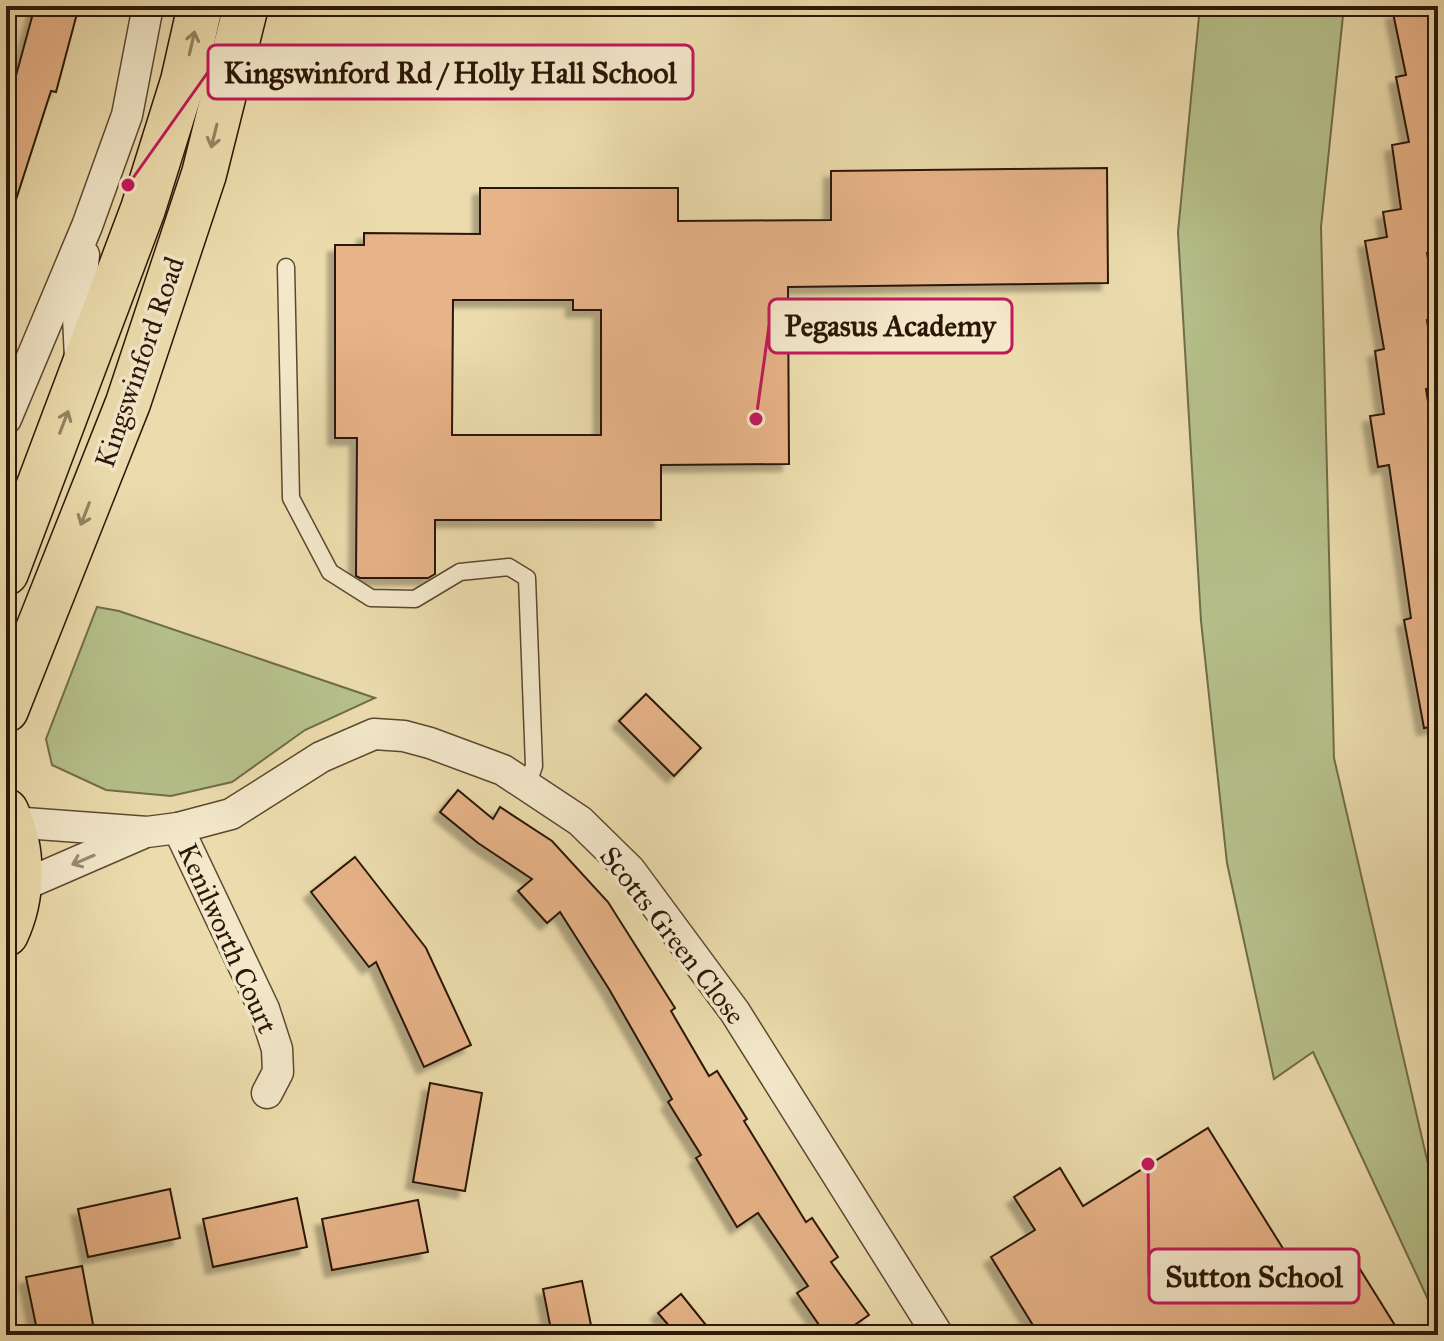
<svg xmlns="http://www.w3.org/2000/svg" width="1444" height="1341" font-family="'IM FELL Great Primer',serif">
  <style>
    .green { fill: #b6c18b; stroke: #716c49; stroke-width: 2 }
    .building { fill: #e7b388; stroke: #2c1707; stroke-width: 2; fill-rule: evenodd; filter: url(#shadow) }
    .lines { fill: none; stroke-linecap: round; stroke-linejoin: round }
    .service-casing { stroke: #5c4830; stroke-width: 19 }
    .minor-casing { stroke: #5c4830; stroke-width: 33 }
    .primary-casing { stroke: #2c1707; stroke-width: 47 }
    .trunk-casing { stroke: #2c1707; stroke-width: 47 }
    .service { stroke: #f3e8ca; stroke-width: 16 }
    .minor { stroke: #f3e8ca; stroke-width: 30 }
    .primary { stroke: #ecdcad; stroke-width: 44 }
    .trunk { stroke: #ecdcad; stroke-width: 44 }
    .oneway { stroke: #968362 }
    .oneway2 { stroke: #998a72 }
    .labels { text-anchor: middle; stroke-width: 7; stroke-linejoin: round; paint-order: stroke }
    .street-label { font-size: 28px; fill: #2c1707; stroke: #f3e8ca }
    .leader { fill: none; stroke: #c2185b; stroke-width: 3 }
    .callout-dot { fill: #c2185b; stroke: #f3e8ca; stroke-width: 3 }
    .callout { fill: #f3e8ca; stroke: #c2185b; stroke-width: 3 }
    .callout-label { font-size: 30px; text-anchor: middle; font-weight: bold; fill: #2c1707 }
  </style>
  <defs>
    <filter id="shadow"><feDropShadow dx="-7" dy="7" stdDeviation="2" flood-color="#0004"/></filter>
  </defs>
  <rect width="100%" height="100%" fill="#ecdcad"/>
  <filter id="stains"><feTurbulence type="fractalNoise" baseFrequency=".0025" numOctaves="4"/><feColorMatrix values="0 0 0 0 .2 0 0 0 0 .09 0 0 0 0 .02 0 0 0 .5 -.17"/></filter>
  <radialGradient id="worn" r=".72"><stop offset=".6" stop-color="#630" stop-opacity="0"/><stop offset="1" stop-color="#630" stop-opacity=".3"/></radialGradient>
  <g class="green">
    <path d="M1200 6H1344L1321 227 1334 758 1438 1207V1321L1313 1052 1274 1079 1227 863 1201 621 1178 232Z"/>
    <path d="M97 607 119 611 375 698 305 730 232 782 171 796 106 790 52 765 46 739Z"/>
  </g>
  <g class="building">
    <path d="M35 6H79L56 92 51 91 12 212 6 211V92L11 94Z"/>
    <path d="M1428 6H1438V251L1427 253 1438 313V318L1427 320 1437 388 1426 389 1438 466V726L1424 728 1404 620 1411 618 1389 465 1378 467 1370 416 1384 414 1375 351 1384 349 1365 241 1387 237 1383 212 1401 209 1392 145 1409 142 1396 77 1406 75 1393 13Z"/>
    <path d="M1107 168 1108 283 788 287 789 464 661 465V520H435V574L428 578H360L356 576 357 438H335V245H364V233L480 234V188H678V221L831 220V171ZM453 300H573V310H601V435H452Z"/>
    <path d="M646 694 701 748 674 776 619 721Z"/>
    <path d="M458 790 493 819 500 807 552 841 608 902 675 1008 671 1011 709 1076 717 1071 747 1119 744 1121 806 1222 812 1218 838 1257 831 1262 869 1315 840 1335H826L797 1293 808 1286 758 1213 737 1227 696 1158 701 1155 668 1102 672 1099 609 989 560 912 547 923 518 891 532 879 478 843 440 812Z"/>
    <path d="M355 857 426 948 471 1045 424 1067 376 962 369 967 311 892Z"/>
    <path d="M430 1083 482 1093 465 1191 413 1182Z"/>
    <path d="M1208 1128 1302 1279 1348 1250 1401 1335H1039L991 1257 1035 1230 1014 1197 1060 1168 1083 1206Z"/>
    <path d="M170 1189 180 1238 88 1257 78 1209Z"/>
    <path d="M297 1198 307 1247 213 1267 203 1219Z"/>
    <path d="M418 1200 428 1252 332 1270 322 1219Z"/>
    <path d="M82 1266 95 1335H38L26 1277Z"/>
    <path d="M582 1281 593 1335H552L543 1289Z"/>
    <path d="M681 1294 714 1335H677L658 1313Z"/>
  </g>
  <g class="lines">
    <g class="service-casing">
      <path id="service" d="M286 267 291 498 330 572 371 598 415 599 460 572 509 567 527 578 534 766 527 786"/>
    </g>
    <g class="minor-casing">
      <g id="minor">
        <path d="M80 359 78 316 84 255"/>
        <path d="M6 419 87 226 127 115 148 6"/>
        <path d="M11 822 147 832 178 828 231 814 321 757 374 734 404 736 430 743 503 770 580 821 630 870 735 1012 938 1335"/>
        <path d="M178 828 264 1009 277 1049 278 1072 267 1093"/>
        <path d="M19 887 141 834"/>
      </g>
    </g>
    <g class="primary-casing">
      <g id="primary">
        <path d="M6 573 143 209 183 81 200 6"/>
        <path d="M6 710 128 403 204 174 246 6"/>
      </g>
    </g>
    <g class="trunk-casing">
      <path id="trunk" d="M6 811C24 849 24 896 6 934"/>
    </g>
    <use href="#service" class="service"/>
    <use href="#minor" class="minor"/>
    <use href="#primary" class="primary"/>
    <use href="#trunk" class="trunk"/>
  </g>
  <defs><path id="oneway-shaft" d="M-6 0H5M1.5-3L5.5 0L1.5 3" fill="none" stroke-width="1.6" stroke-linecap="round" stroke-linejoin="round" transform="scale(2)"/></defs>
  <g class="oneway">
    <use href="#oneway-shaft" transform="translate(192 43) rotate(-77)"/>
    <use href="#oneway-shaft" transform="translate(214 136) rotate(104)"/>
    <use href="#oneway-shaft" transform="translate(64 422) rotate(-69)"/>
    <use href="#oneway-shaft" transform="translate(85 514) rotate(111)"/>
  </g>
  <use class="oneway2" href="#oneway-shaft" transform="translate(83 860) rotate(157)"/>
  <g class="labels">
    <g class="street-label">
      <text transform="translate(139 362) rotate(-71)" y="10">Kingswinford Road</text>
      <text transform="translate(673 935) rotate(52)" y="10">Scotts Green Close</text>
      <text transform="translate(228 938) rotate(66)" y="10">Kenilworth Court</text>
    </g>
  </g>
  <path class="leader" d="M128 185L208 72M756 419L769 326M1148 1164L1149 1276"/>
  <g class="callout-dot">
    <circle cx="128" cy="185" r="8"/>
    <circle cx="756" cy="419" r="8"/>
    <circle cx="1148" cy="1164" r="8"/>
  </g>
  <g class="callout">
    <rect x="208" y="45" width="485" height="54" rx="8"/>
    <rect x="769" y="299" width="243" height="54" rx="8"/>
    <rect x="1149" y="1249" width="210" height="54" rx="8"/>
  </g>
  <g class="callout-label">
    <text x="450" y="83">Kingswinford Rd / Holly Hall School</text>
    <text x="890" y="336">Pegasus Academy</text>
    <text x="1254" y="1287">Sutton School</text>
  </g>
  <rect width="1444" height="1341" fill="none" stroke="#ecdcad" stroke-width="32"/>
  <rect x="8" y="8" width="1428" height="1325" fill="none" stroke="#2c1707" stroke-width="4"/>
  <rect x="16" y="16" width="1412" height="1309" fill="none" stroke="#2c1707" stroke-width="2"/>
  <rect width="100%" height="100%" filter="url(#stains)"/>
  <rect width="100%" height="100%" fill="url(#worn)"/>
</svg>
